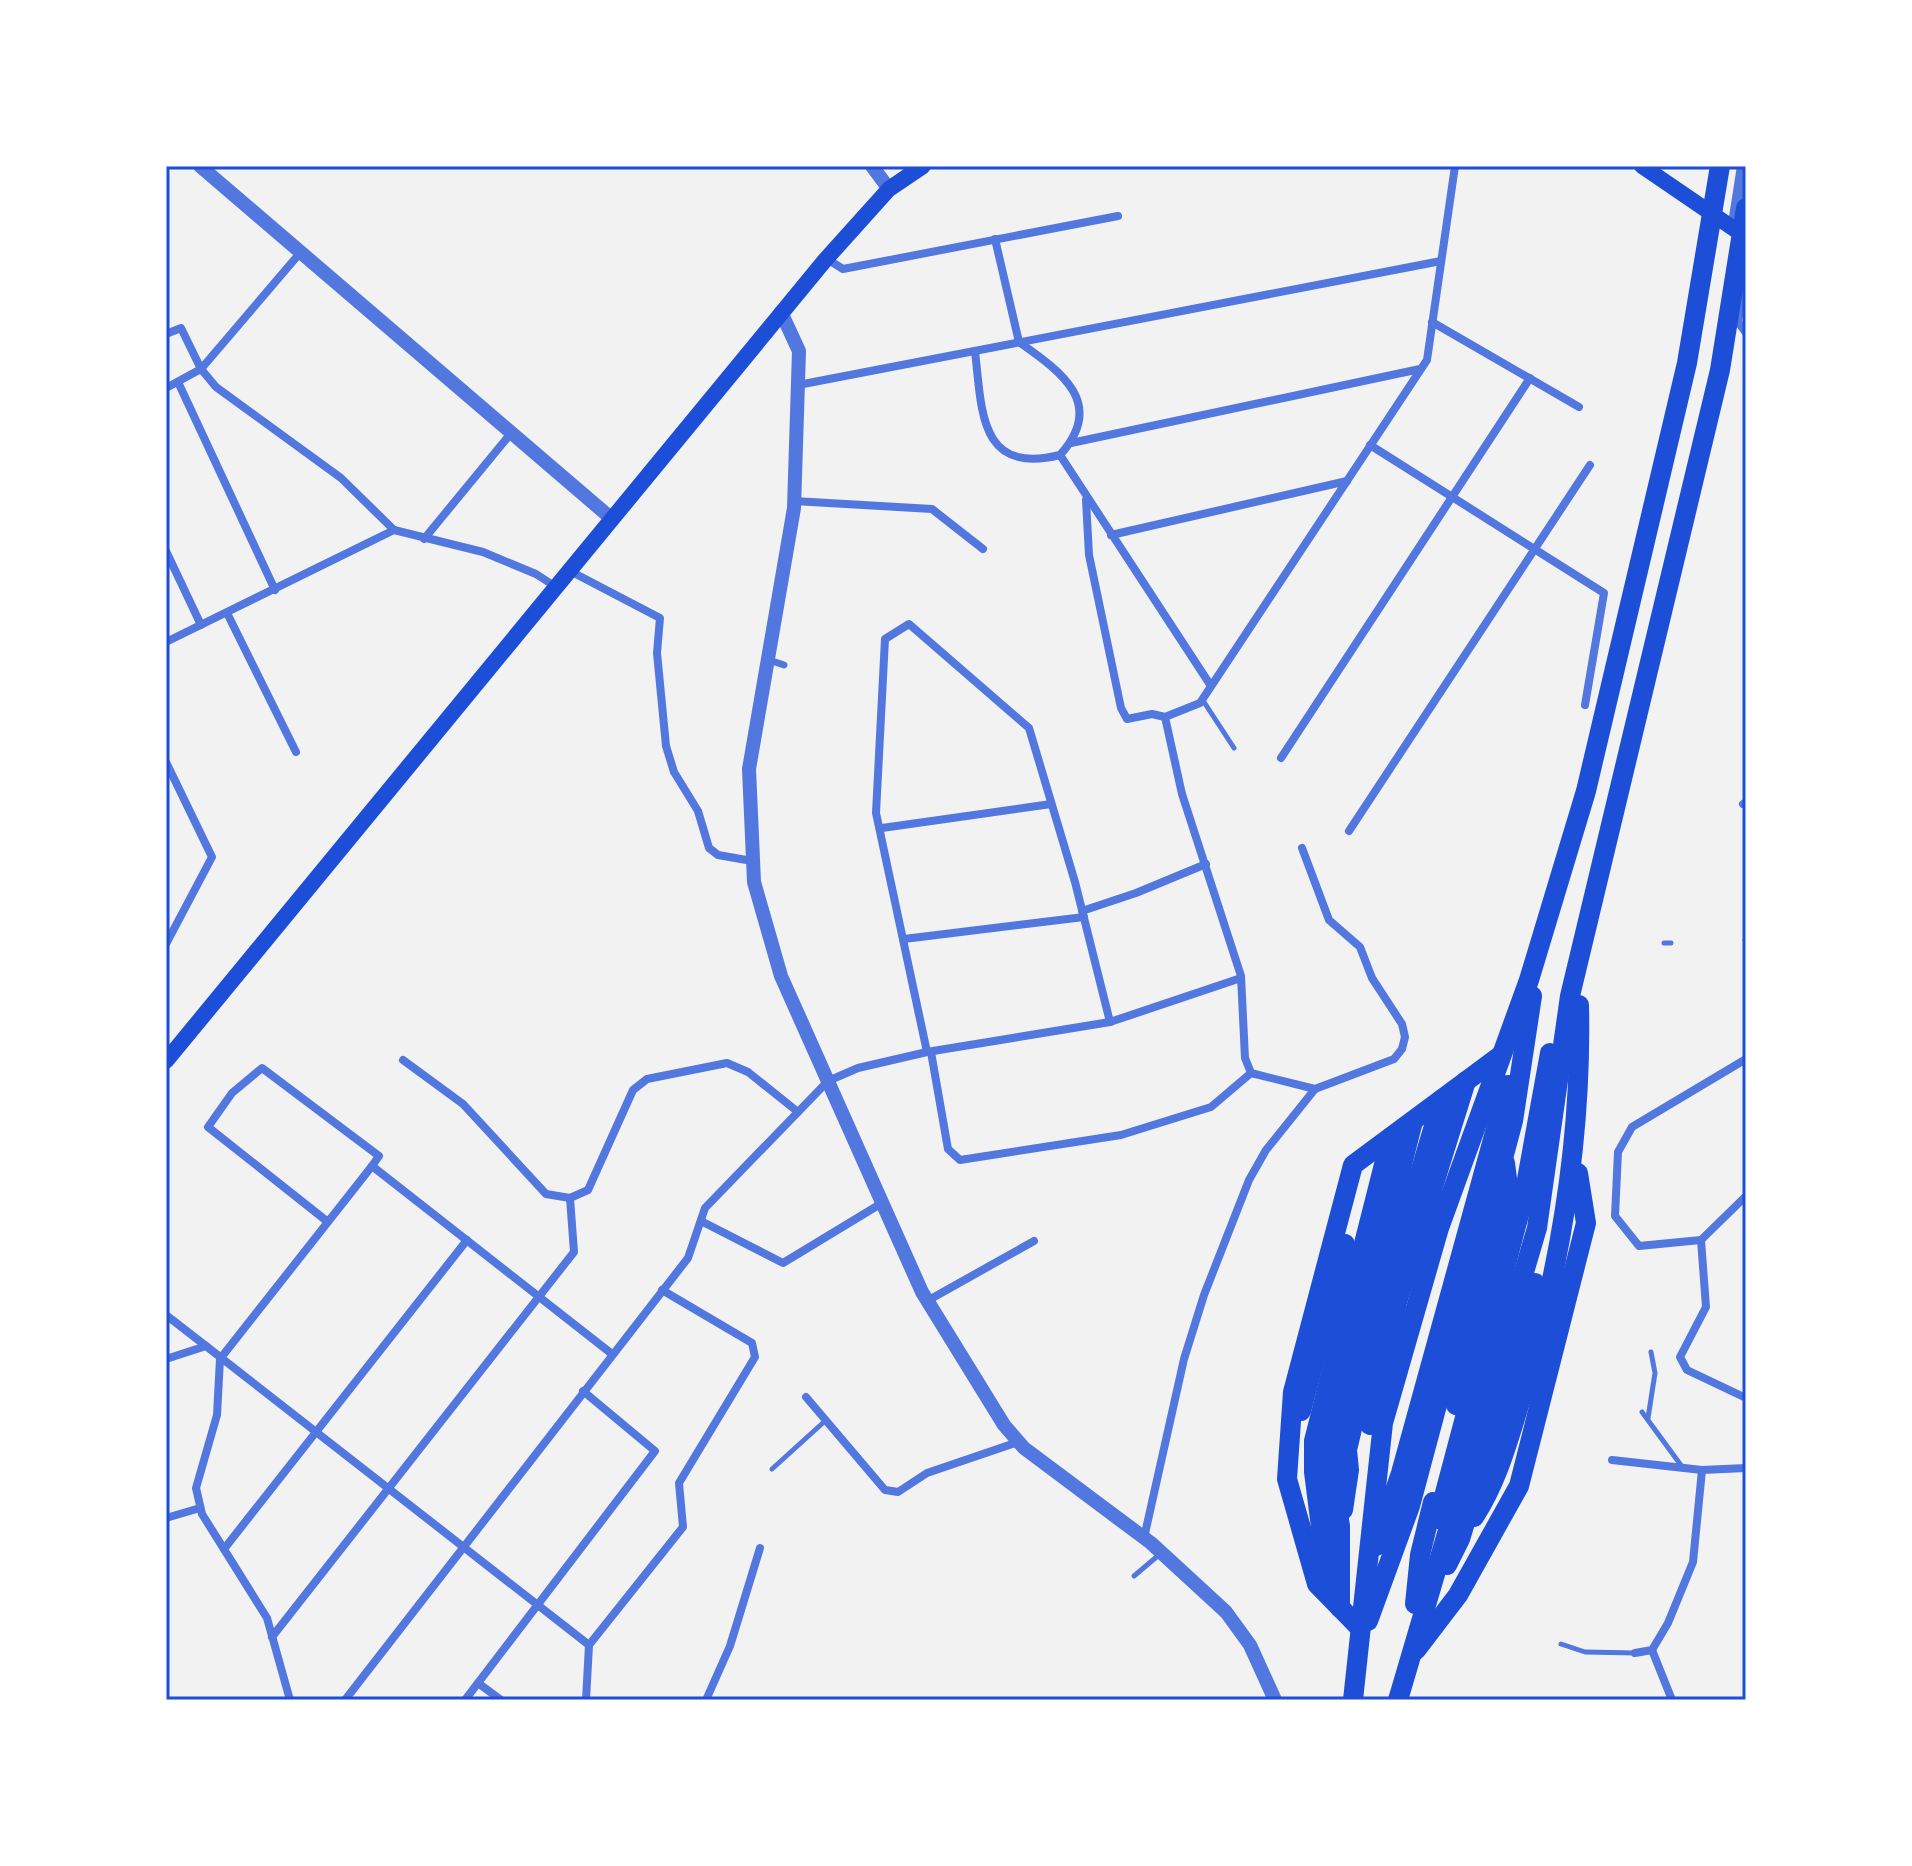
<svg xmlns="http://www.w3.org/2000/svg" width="1912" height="1866" font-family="'PT Serif',serif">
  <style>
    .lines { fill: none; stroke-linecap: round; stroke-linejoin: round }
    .service { stroke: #5277de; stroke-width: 5 }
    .pedestrian { stroke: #5277de; stroke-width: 7 }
    .minor { stroke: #5277de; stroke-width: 8 }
    .tertiary { stroke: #5277de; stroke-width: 14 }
    .secondary { stroke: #1d4ed8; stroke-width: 16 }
    .motorway { stroke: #1d4ed8; stroke-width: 20 }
    .neatline { fill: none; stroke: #1d4ed8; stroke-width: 3 }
  </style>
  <rect width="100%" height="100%" fill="#f2f2f2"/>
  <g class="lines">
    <g class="service">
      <path d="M1202 699 1234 748"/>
      <path d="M1745 940H1746"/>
      <path d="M1664 943H1671"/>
      <path d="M1642 1412 1683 1468"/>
      <path d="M1648 1418 1655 1373 1651 1352"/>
      <path d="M772 1469 825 1421"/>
      <path d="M1134 1576 1160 1554"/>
      <path d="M1561 1644 1585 1652 1635 1653"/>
    </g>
    <path class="pedestrian" d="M769 660 784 665"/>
    <g class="minor">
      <path d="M827 259 843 269 1118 216"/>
      <path d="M1746 271 1738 322 1746 333"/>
      <path d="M1432 322 1579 407"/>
      <path d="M166 334 181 328 201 369 216 387 341 478 394 530 483 552 536 574 556 587"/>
      <path d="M975 351C982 411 979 475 1060 455 1107 403 1060 371 1019 342L995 239"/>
      <path d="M178 382 275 590"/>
      <path d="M798 385 1441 261"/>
      <path d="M166 388 201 369 300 253"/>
      <path d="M1071 443 1420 369"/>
      <path d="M1370 445 1604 593 1585 705"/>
      <path d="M1060 455 1211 686"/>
      <path d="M1086 500 1089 555 1121 708 1127 719 1152 714 1165 717"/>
      <path d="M794 501 932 509 983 549"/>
      <path d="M1111 535 1347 481"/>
      <path d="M424 539 512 432"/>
      <path d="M166 551 201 625"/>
      <path d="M570 571 660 618 657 653 666 746 674 772 698 811 709 848 718 855 752 861"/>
      <path d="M227 613 296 752"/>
      <path d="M166 642 394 530"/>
      <path d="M1281 758 1530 378"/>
      <path d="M166 762 212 857 166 944"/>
      <path d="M1743 804 1746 802"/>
      <path d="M882 828 1051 804"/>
      <path d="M1349 831 1590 465"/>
      <path d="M1082 911 1136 893 1206 864"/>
      <path d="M904 939 1084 917"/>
      <path d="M927 1052 876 813 885 639 909 624 1029 728 1075 882 1110 1022"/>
      <path d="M931 1052 948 1149 960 1160 1121 1135 1211 1107 1251 1073"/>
      <path d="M403 1060 463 1104 546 1194 570 1198 588 1190 633 1090 647 1079 727 1063 748 1072 798 1112"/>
      <path d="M1315 1089 1251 1073 1245 1058 1241 976 1182 794 1165 717 1200 703 1427 360 1455 166"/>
      <path d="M372 1166 612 1354"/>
      <path d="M1746 1196 1701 1240 1706 1307 1680 1357 1687 1370 1746 1398"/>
      <path d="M701 1221 783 1263 882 1203"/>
      <path d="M1701 1240 1639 1246 1615 1216 1618 1152 1632 1127 1746 1059"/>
      <path d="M927 1301 1034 1241"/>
      <path d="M166 1315 206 1346"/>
      <path d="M166 1359 206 1346 589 1645"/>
      <path d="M806 1397 885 1490 898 1492 927 1473 1018 1442"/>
      <path d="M1612 1460 1702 1470 1746 1468"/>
      <path d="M166 1518 200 1508"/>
      <path d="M1144 1538 1184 1359 1204 1295 1249 1180 1266 1150 1315 1089 1394 1059 1402 1049 1405 1037 1402 1024 1372 978 1360 947 1329 920 1302 848"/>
      <path d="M224 1549 467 1240"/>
      <path d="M272 1637 574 1252 570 1198"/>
      <path d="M1652 1650 1672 1700"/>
      <path d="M1635 1653 1652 1650 1668 1623 1693 1562 1702 1470"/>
      <path d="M478 1683 501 1700"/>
      <path d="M290 1700 267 1618 202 1514 196 1488 217 1415 220 1359 372 1166 379 1156 262 1068 232 1093 208 1127 328 1222"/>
      <path d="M345 1700 688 1258 705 1208 828 1081 858 1068 927 1052 1110 1022 1241 978"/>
      <path d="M465 1700 655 1451 583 1391"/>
      <path d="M586 1700 589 1645 683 1527 679 1483 755 1357 752 1343 662 1290"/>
      <path d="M706 1700 730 1646 760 1548"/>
    </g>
    <g class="tertiary">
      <path d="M200 166 612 519"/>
      <path d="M872 166 889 189"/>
      <path d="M1736 217 1744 166"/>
      <path d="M781 312 799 351 794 508 749 769 754 882 781 976 922 1292 1004 1425 1024 1448 1151 1543 1226 1612 1250 1645 1275 1700"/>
    </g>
    <g class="secondary">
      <path d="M1642 166 1746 237"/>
      <path d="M166 1061 826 259 889 189 923 166"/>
    </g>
    <g class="motorway">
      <path d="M1456 1405 1509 1195 1505 1163"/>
      <path d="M1301 1411 1345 1244"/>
      <path d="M1370 1425 1397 1302 1466 1081"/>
      <path d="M1343 1510 1349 1470 1347 1450 1383 1297 1442 1099"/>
      <path d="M1474 1517C1498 1480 1508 1440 1521 1399 1560 1271 1582 1139 1579 1005"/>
      <path d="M1438 1519 1524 1196 1550 1053"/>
      <path d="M1376 1546 1401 1473 1508 1085"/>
      <path d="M1447 1565 1460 1539 1521 1342 1535 1283"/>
      <path d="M1329 1590 1314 1472V1441L1391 1137"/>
      <path d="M1415 1604 1420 1555 1433 1502"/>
      <path d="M1340 1608V1526L1328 1456 1413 1121"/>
      <path d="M1368 1621 1410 1506 1513 1121 1532 996"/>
      <path d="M1360 1628 1317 1584 1287 1479 1293 1392 1353 1165 1500 1056"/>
      <path d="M1416 1650 1458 1595 1519 1486 1586 1223 1578 1173"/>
      <path d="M1353 1700 1383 1423 1439 1228 1529 980 1586 791 1687 363 1720 166"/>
      <path d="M1398 1700 1537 1228 1570 996 1720 370 1746 208"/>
    </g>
  </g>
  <rect width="1912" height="1866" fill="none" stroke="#ffffff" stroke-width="336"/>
  <rect x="168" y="168" width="1576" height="1530" class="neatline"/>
</svg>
